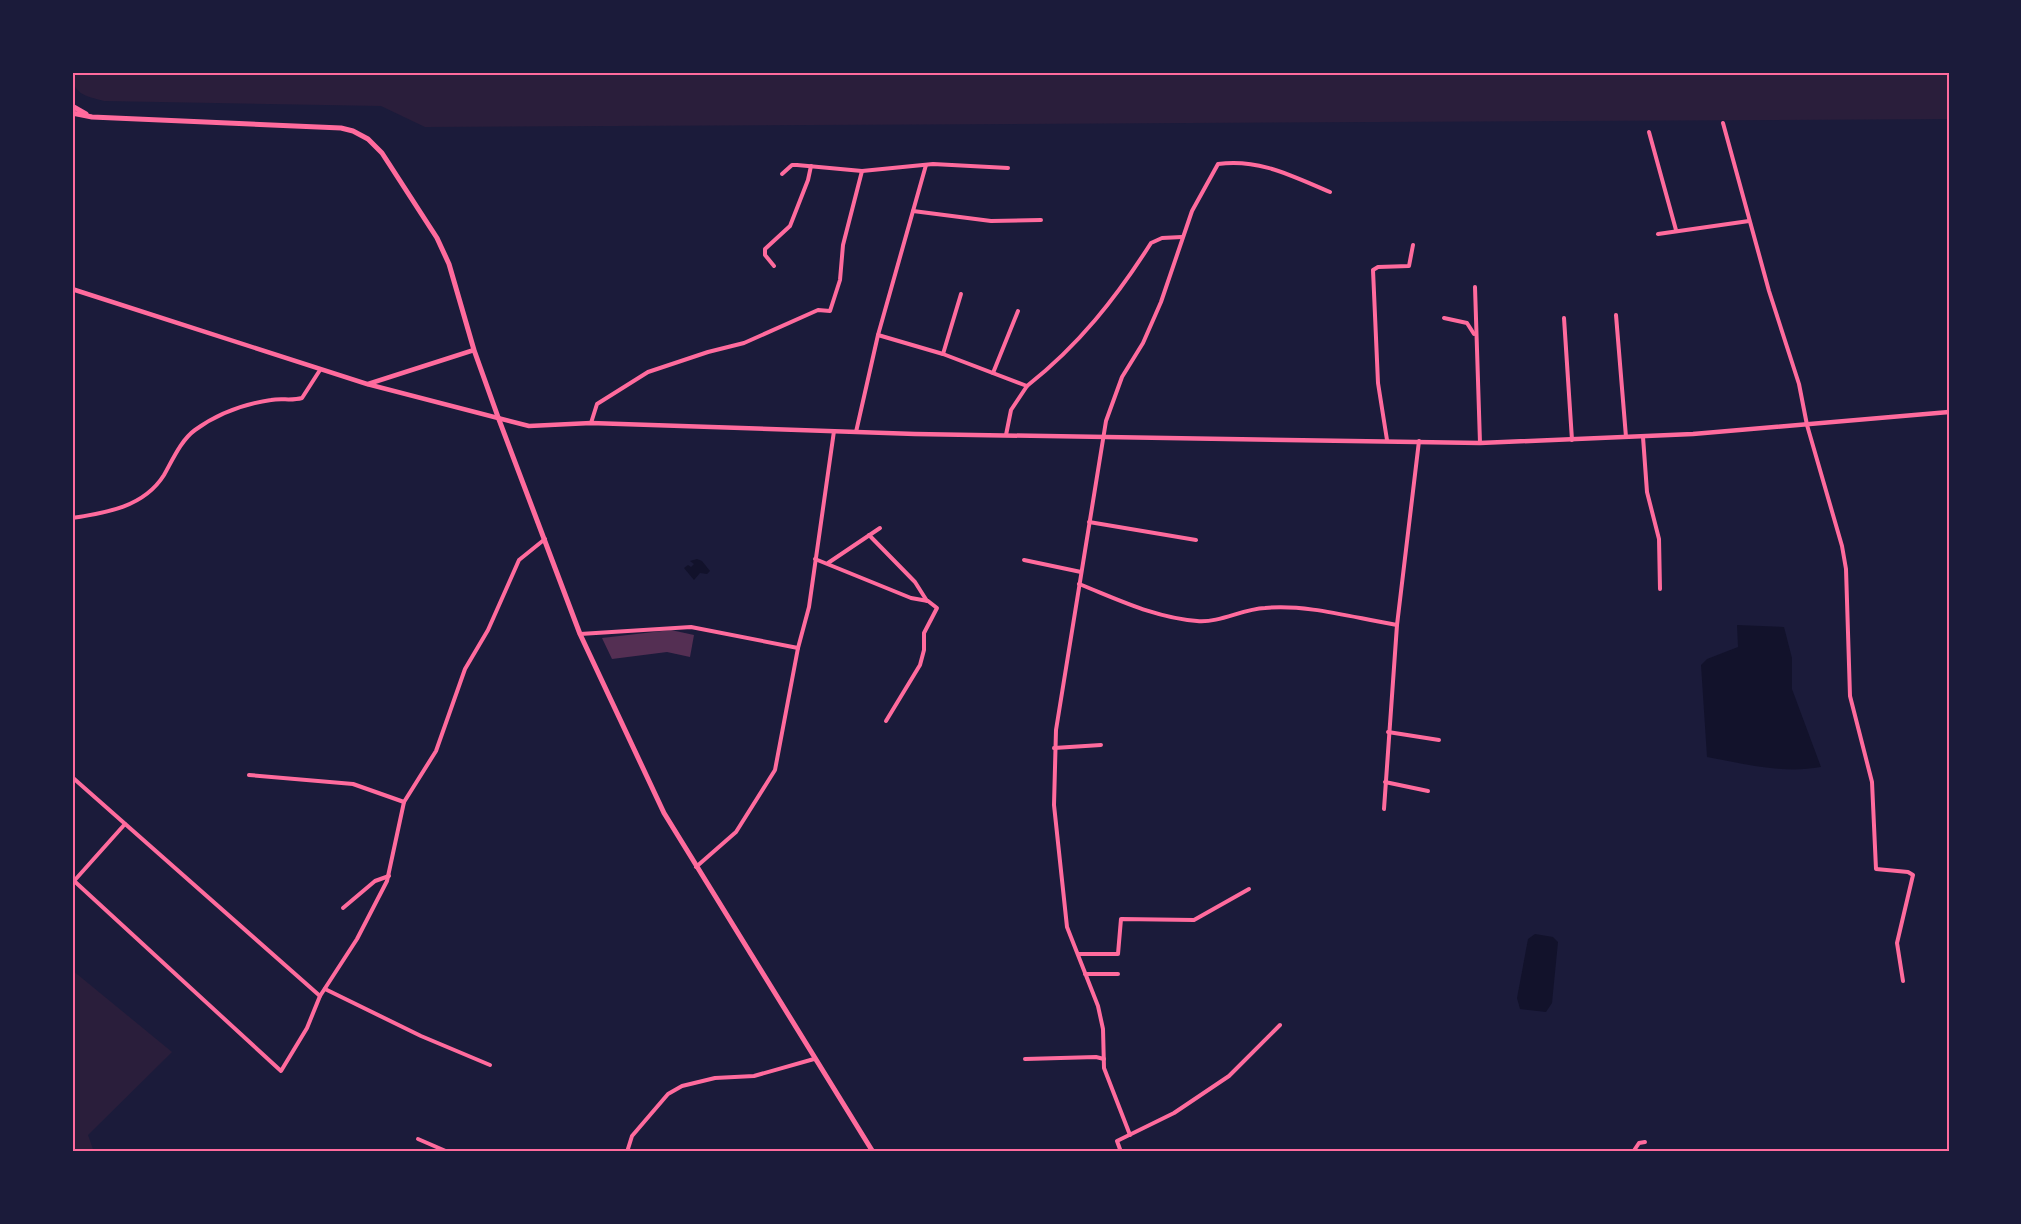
<svg xmlns="http://www.w3.org/2000/svg" width="2021" height="1224" font-family="Rubik,sans-serif">
  <style>
    .green { fill: #2a1e3b }
    .water { fill: #12122b }
    .building { fill: #542f53 }
    .lines { fill: none; stroke-linecap: round; stroke-linejoin: round }
    .minor { stroke: #ff6b9d; stroke-width: 4 }
    .tertiary { stroke: #ff6b9d; stroke-width: 4.5 }
    .secondary { stroke: #ff6b9d; stroke-width: 5 }
    .neatline { fill: none; stroke: #ff6b9d; stroke-width: 2 }
  </style>
  <rect width="100%" height="100%" fill="#1b1b3a"/>
  <g class="green">
    <path d="M72 72H1949V119L425 127 381 106 104 101C85 96 72 94 72 72Z"/>
    <path d="M72 970 172 1052 88 1135 94 1152H72Z"/>
  </g>
  <g class="water">
    <path d="M697 559 702 561 710 571 707 574 700 573 694 580 684 568 688 565 691 567 694 564 690 561Z"/>
    <path d="M1737 625 1784 627 1792 658V689L1821 767C1783 774 1745 764 1707 757L1701 665 1707 659 1738 647Z"/>
    <path d="M1535 934 1553 937 1558 942 1552 1003 1546 1012 1520 1009 1517 998 1528 939Z"/>
  </g>
  <path class="building" d="M671 630 694 635 690 657 667 652 612 659 602 638Z"/>
  <g class="lines">
    <g class="minor">
      <path d="M1723 123 1769 291 1799 384 1807 425 1842 546 1846 569 1850 696 1872 782 1876 869 1908 872 1913 875 1897 943 1903 981"/>
      <path d="M1649 132 1676 230"/>
      <path d="M782 174 792 165H797L862 171 933 164 1008 168"/>
      <path d="M913 211 991 221 1041 220"/>
      <path d="M1658 234 1749 221"/>
      <path d="M774 266 765 255V249L790 226 808 180 811 166"/>
      <path d="M1475 287 1480 443"/>
      <path d="M1616 315 1626 437"/>
      <path d="M1444 318 1467 323 1474 334"/>
      <path d="M1564 318 1572 440"/>
      <path d="M878 335 943 354 1027 386 1011 410 1006 435"/>
      <path d="M943 354 961 294"/>
      <path d="M993 373 1018 311"/>
      <path d="M1027 386C1079 345 1116 298 1151 243L1162 238 1182 237"/>
      <path d="M591 423 597 404 648 372 708 352 744 343 818 310 830 311 840 280 843 245 862 171"/>
      <path d="M856 432 878 335 926 165"/>
      <path d="M1643 437 1647 492 1659 539 1660 589"/>
      <path d="M1387 440 1378 383 1373 270 1378 267 1409 266 1413 245"/>
      <path d="M72 518C106 513 144 507 164 475 172 461 181 440 195 430 217 414 244 404 271 400 281 398 292 401 302 398L320 370"/>
      <path d="M1089 522 1196 540"/>
      <path d="M869 535 915 582 927 601"/>
      <path d="M815 559 911 598 928 601 937 608 924 633V650L920 665 886 721"/>
      <path d="M1024 560 1081 572"/>
      <path d="M828 563 880 528"/>
      <path d="M1079 584C1117 599 1155 618 1197 621 1220 623 1242 609 1265 608 1308 604 1354 618 1397 625"/>
      <path d="M580 634 691 627 798 648"/>
      <path d="M1388 732 1439 740"/>
      <path d="M1054 748 1101 745"/>
      <path d="M249 775 353 784 404 802"/>
      <path d="M72 777 320 996"/>
      <path d="M1385 782 1428 791"/>
      <path d="M1384 809 1397 625 1419 441"/>
      <path d="M696 867 736 832 775 770 798 648 809 607 834 431"/>
      <path d="M72 879 281 1071 307 1028 320 996 357 939 387 881 404 802 436 751 465 669 488 630 519 560 545 539"/>
      <path d="M74 881 125 824"/>
      <path d="M343 908 375 881 389 876"/>
      <path d="M1078 954H1118L1121 919 1194 920 1249 889"/>
      <path d="M1085 974H1118"/>
      <path d="M325 989 421 1036 490 1065"/>
      <path d="M1025 1059 1096 1057 1104 1059"/>
      <path d="M1130 1135 1104 1068 1103 1029 1098 1006 1067 927 1054 805 1056 730 1106 421 1122 377 1143 343 1161 302 1192 211 1218 164C1259 158 1294 177 1330 192"/>
      <path d="M418 1139 448 1152"/>
      <path d="M627 1152 632 1136 668 1094 682 1086 715 1078 754 1076 814 1059"/>
      <path d="M1121 1152 1117 1141 1174 1113 1229 1076 1280 1025"/>
      <path d="M1633 1152 1639 1143 1645 1142"/>
    </g>
    <g class="tertiary">
      <path d="M72 289 367 384 529 426 591 423 915 434 1480 443 1693 434 1949 412"/>
      <path d="M368 384 474 350"/>
    </g>
    <g class="secondary">
      <path d="M72 106 86 114"/>
      <path d="M72 113 92 117 341 128 353 131 368 139 382 153 437 238 449 264 474 350 498 417 580 634 664 813 873 1152"/>
    </g>
  </g>
  <rect width="2021" height="1224" fill="none" stroke="#1b1b3a" stroke-width="147"/>
  <rect x="74" y="74" width="1874" height="1076" class="neatline"/>
</svg>
